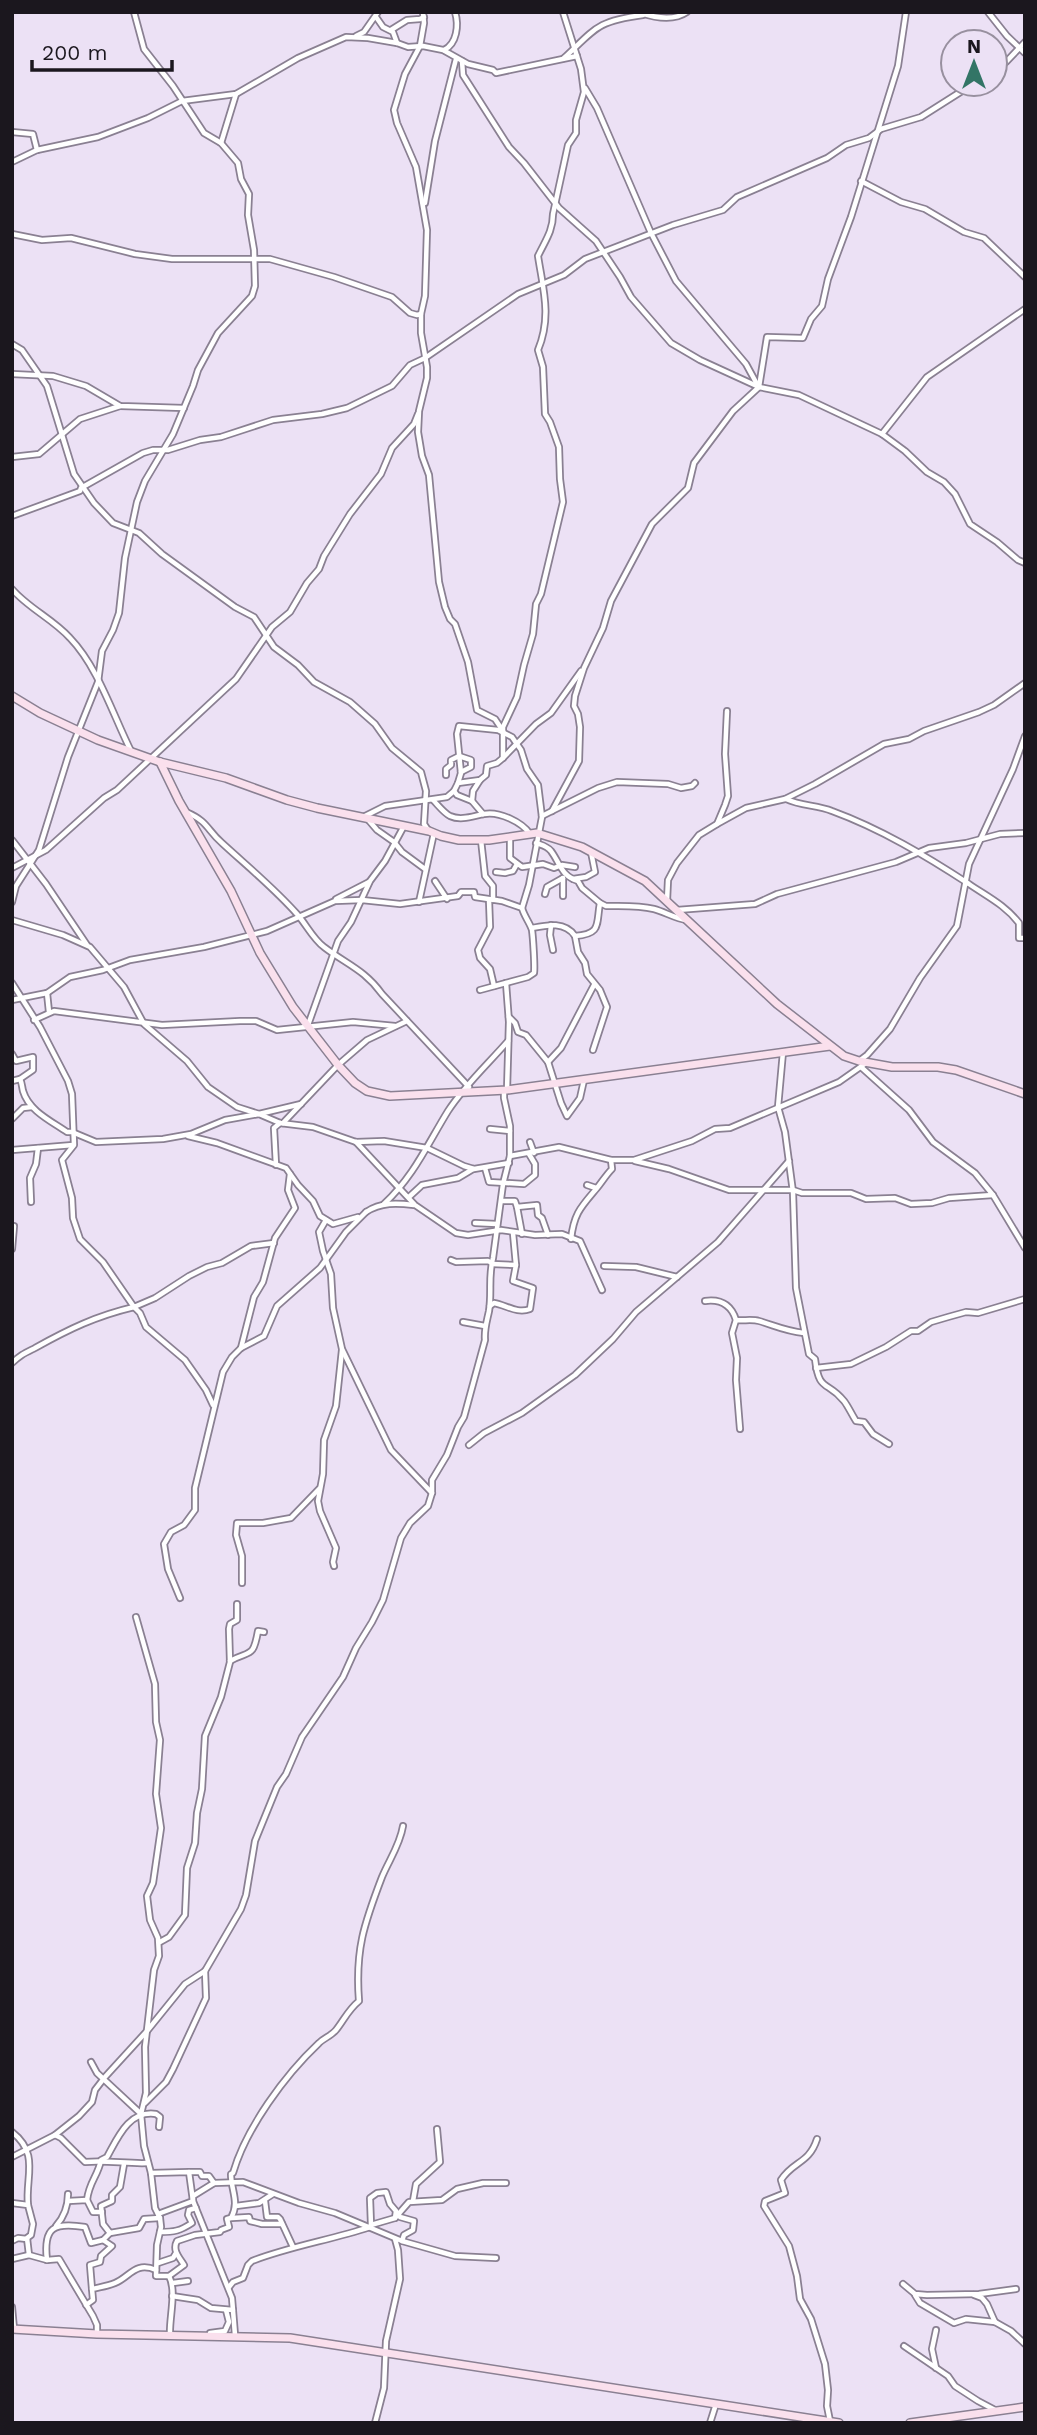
<svg xmlns="http://www.w3.org/2000/svg" width="1037" height="2435" font-family="'Work Sans',sans-serif">
  <style>
    .lines { fill: none; stroke-linecap: round; stroke-linejoin: round }
    .street-casing { stroke: #8a8092; stroke-width: 8 }
    .secondary-casing { stroke: #8a8092; stroke-width: 10 }
    .street { stroke: #fff; stroke-width: 4.5 }
    .secondary { stroke: #fae0ed; stroke-width: 7 }
  </style>
  <rect width="100%" height="100%" fill="#ece1f5"/>
  <g class="lines">
    <g class="street-casing">
      <g id="street">
        <path d="M423 12 424 23 420 46 405 74 394 110 397 123 416 167 427 230 425 296 421 314V333L427 367V378L419 411 418 432 422 456 429 475 439 582 445 607 450 619 455 624 468 662 477 710 495 719 503 731"/>
        <path d="M988 12 1007 36 1025 53"/>
        <path d="M641 13C656 18 674 21 687 12"/>
        <path d="M376 17 383 27 393 32 397 43"/>
        <path d="M391 30 407 20 420 19 424 17"/>
        <path d="M356 36 364 32 378 12"/>
        <path d="M444 50C457 44 459 25 455 12"/>
        <path d="M564 58C596 28 597 21 643 15"/>
        <path d="M462 61 463 75 509 147 524 163 559 208 596 241 620 277 631 297 671 343 700 360 759 387 799 395 882 434 905 451 927 472 944 482 955 494 970 524 997 542 1018 560 1025 563"/>
        <path d="M995 71 1006 62 1025 42"/>
        <path d="M585 88 597 108 651 233 676 281 746 364 758 386"/>
        <path d="M12 132 33 134 37 150"/>
        <path d="M221 143 236 94"/>
        <path d="M12 162 37 150 98 137 148 118 182 101 236 94 298 58 346 37 368 38 397 43 408 47 423 46 443 50 468 64 493 70 496 73 577 56"/>
        <path d="M861 181 901 202 925 209 964 232 984 238 1025 277"/>
        <path d="M425 203 435 141 456 59"/>
        <path d="M12 234 42 240 71 238 135 254 172 259H270L334 277 392 297 410 313 417 315 421 314"/>
        <path d="M12 344 22 350 47 386 74 474 94 503 113 523 139 533 162 554 235 607 254 617 274 647 298 665 314 682 350 702 375 724 392 748 421 772 426 791 424 824 428 830"/>
        <path d="M12 374 53 376 86 386 120 406 184 408"/>
        <path d="M882 434 927 377 1025 309"/>
        <path d="M12 457 39 454 80 419 120 406"/>
        <path d="M12 516 80 491 81 488 143 453 153 450H168L200 440 221 437 273 420 322 414 347 408 392 386 410 365 425 358 518 294 564 275 585 259 673 225 723 210 737 197 827 158 846 145 869 138 881 129 921 117 973 84"/>
        <path d="M12 589C28 608 53 619 70 638 98 667 113 715 131 751"/>
        <path d="M503 758V727L517 697 524 665 533 634 536 604 541 594 563 502 560 479 559 447 550 422 545 414 543 367 538 350C552 316 543 289 538 256 545 241 553 231 553 214L568 145 576 133V120L584 92 581 69 563 12"/>
        <path d="M446 775V769L451 765V760L459 756 471 760V767L461 772"/>
        <path d="M458 783 461 773 457 734 459 726 498 730 512 737 521 750 527 769 538 785 542 817 529 885 522 908"/>
        <path d="M454 791 457 795 472 801 483 814"/>
        <path d="M786 799C801 806 817 805 832 811 881 829 926 856 969 884 988 897 1005 905 1019 923V938H1025"/>
        <path d="M433 800C438 805 444 813 450 816 461 821 473 816 484 814 499 811 522 822 530 834"/>
        <path d="M472 801 473 791 480 780"/>
        <path d="M552 811 579 761 580 727 578 714 574 706 575 696 584 668 603 628 611 601 652 524 688 488 694 463 733 411 759 387 767 337 803 338 811 319 822 306 828 279 851 217 898 66 906 12"/>
        <path d="M186 812C209 822 206 829 222 843 247 866 274 888 297 914 306 924 313 939 324 947 346 964 365 970 382 994L469 1087"/>
        <path d="M542 816 598 788 617 782 668 784 681 788 692 786 695 783"/>
        <path d="M717 824 746 808 785 799 815 784 884 744 909 739 924 731 979 712 994 705 1025 683"/>
        <path d="M510 837V858L522 867 543 864 554 868 562 865 575 867"/>
        <path d="M12 840 46 884 87 945"/>
        <path d="M481 840 485 876 493 886V900"/>
        <path d="M536 843C541 845 547 846 551 851 560 863 561 876 578 881L582 888 600 903"/>
        <path d="M12 868 46 850 104 798 117 790 236 679 272 627 290 612 307 583 319 569 324 556 350 514 381 474 392 448 414 424 418 414"/>
        <path d="M425 869 402 852 394 842 377 830 365 816 385 806 447 797 454 791 458 783 480 780 486 775 487 766 497 763 503 758 536 724 551 713 581 671"/>
        <path d="M496 872 505 873 513 871 517 864"/>
        <path d="M573 879 586 877 595 872 591 852"/>
        <path d="M435 881 447 899"/>
        <path d="M545 894 547 887 563 878"/>
        <path d="M563 896V878"/>
        <path d="M336 899 369 882"/>
        <path d="M489 900 490 927 478 950 480 958 490 969 494 986"/>
        <path d="M667 901 668 880 677 863 699 835 717 824 725 805 728 796 725 754 727 711"/>
        <path d="M12 902 16 886 39 850 68 757 98 682 102 651 113 630 119 613 125 558 137 502 145 481 173 434 193 386 198 370 218 333 252 296 255 286 254 250 248 215 249 194 241 179 238 163 221 143 204 133 173 86 144 49 134 12"/>
        <path d="M419 902 434 833"/>
        <path d="M677 910 755 904 777 894 896 862 929 848 966 843 1000 834 1025 833"/>
        <path d="M12 920 63 935 90 947 124 987 144 1024 187 1061 208 1087 237 1107 259 1114 301 1104"/>
        <path d="M551 925 550 935 553 950"/>
        <path d="M532 928C547 925 565 921 575 936 602 934 596 924 600 903L606 906C622 906 638 905 654 909 665 912 676 919 687 920"/>
        <path d="M575 936 578 952 585 963 587 974 600 990 607 1007 593 1050"/>
        <path d="M12 983 40 1027 68 1081 72 1094 74 1145 62 1160 72 1198 73 1218 80 1239 103 1262 134 1307 155 1298 189 1276 207 1267 222 1263 251 1246 274 1243"/>
        <path d="M506 983 509 1022 507 1090"/>
        <path d="M47 993 49 1012"/>
        <path d="M12 1000 47 993 70 977 103 970 130 960 204 947 267 931 335 901 362 900 400 904 458 896 461 892H474L475 897 502 901 522 908C524 916 530 923 532 930 533 937 535 967 534 973L528 977 480 990"/>
        <path d="M509 1017 515 1023 518 1032 526 1035 548 1062 561 1103 567 1116 580 1098 584 1080"/>
        <path d="M34 1020 54 1011 162 1025 240 1021H256L277 1030 353 1022 395 1026"/>
        <path d="M308 1025 338 941 351 922 370 881 385 861 404 826"/>
        <path d="M783 1052 778 1107 785 1132 793 1192 796 1288 809 1354 815 1359C819 1393 827 1380 844 1401 848 1406 852 1415 856 1421L864 1422 873 1434 889 1444"/>
        <path d="M12 1054 16 1061 33 1057V1070L20 1079"/>
        <path d="M859 1061 867 1055 890 1029 920 978 957 926 969 864 1013 769 1025 736"/>
        <path d="M548 1062 561 1048 594 985"/>
        <path d="M861 1067 909 1110 933 1142 975 1173 993 1195 1025 1248"/>
        <path d="M12 1081 20 1079C22 1083 22 1087 23 1091 29 1111 51 1121 67 1132H72L96 1142 163 1139 191 1134 225 1120 259 1114 280 1123 313 1127 356 1142 384 1141 427 1148 464 1166 474 1169 509 1163"/>
        <path d="M12 1119 23 1108 32 1107"/>
        <path d="M283 1123 338 1065 367 1040 407 1021"/>
        <path d="M490 1129 510 1131"/>
        <path d="M188 1136 217 1143 286 1168 298 1185 313 1201 320 1216 333 1224 358 1217"/>
        <path d="M356 1142 415 1205 456 1233 468 1235 501 1230 535 1235 562 1234 580 1241 602 1290"/>
        <path d="M530 1142 534 1153"/>
        <path d="M12 1150 73 1145"/>
        <path d="M510 1156 559 1147 611 1160H634L692 1141 715 1129 730 1128 839 1082 866 1063"/>
        <path d="M635 1161 669 1169 729 1190H793L802 1193H851L866 1199 895 1198 911 1204 932 1203 949 1198 993 1195"/>
        <path d="M276 1165 274 1128 280 1123"/>
        <path d="M485 1168 489 1182 524 1184 535 1175V1164L529 1154"/>
        <path d="M587 1185 596 1188"/>
        <path d="M409 1197 422 1185 458 1178 473 1169"/>
        <path d="M502 1201H515L517 1207 537 1205 538 1215 542 1218 548 1235"/>
        <path d="M31 1202 30 1178 36 1164 38 1148"/>
        <path d="M384 1204C414 1176 427 1145 448 1111 464 1086 488 1064 508 1041"/>
        <path d="M517 1207 522 1234"/>
        <path d="M366 1212C381 1202 397 1203 414 1205"/>
        <path d="M326 1220 319 1232 323 1251 331 1274 333 1308 342 1349 391 1450 432 1493"/>
        <path d="M475 1223 497 1224"/>
        <path d="M571 1239C574 1213 581 1207 597 1188 602 1182 606 1175 612 1169L611 1160"/>
        <path d="M12 1249 14 1226"/>
        <path d="M451 1260 456 1262 488 1261 492 1263"/>
        <path d="M492 1264 516 1265"/>
        <path d="M604 1266 636 1267 677 1277"/>
        <path d="M705 1301C720 1299 731 1304 736 1320L732 1333 737 1358 736 1380 740 1429"/>
        <path d="M490 1306 494 1303C506 1305 517 1314 530 1309L533 1288 513 1281 516 1265 513 1233"/>
        <path d="M736 1320C743 1321 752 1319 759 1321 776 1326 785 1331 804 1333"/>
        <path d="M463 1322 485 1326"/>
        <path d="M241 1348 254 1297 263 1282 275 1238 295 1208 288 1190 290 1174"/>
        <path d="M12 1363C20 1355 25 1353 35 1348 69 1329 96 1316 134 1307L140 1313 146 1327 185 1360 206 1390 213 1405"/>
        <path d="M816 1368 851 1364 886 1347 911 1331H918L931 1322 948 1317 966 1312 978 1313 1025 1299"/>
        <path d="M469 1445 484 1433 522 1413 575 1375 613 1339 636 1312 718 1242 789 1161"/>
        <path d="M334 1566 333 1562 336 1548 320 1511 318 1501 323 1474 324 1440 336 1406 342 1350"/>
        <path d="M242 1583V1556L236 1535 237 1523H263L291 1518 319 1489"/>
        <path d="M180 1598 168 1569 164 1544 171 1532 184 1525 195 1510V1488L223 1372 232 1357 241 1348 264 1336 277 1306 320 1268 346 1232 366 1212"/>
        <path d="M136 1617 155 1684 156 1722 160 1740 156 1794 161 1828 153 1883 147 1896 150 1920 158 1938 159 1956 154 1970 145 2047 146 2093 141 2114 144 2146 151 2173 155 2208 160 2218 161 2227 157 2245 156 2276H169L184 2265C179 2257 172 2250 177 2241L195 2235 220 2232 221 2230 229 2227 227 2219 231 2218C240 2202 231 2191 231 2174L233 2173C246 2128 285 2075 319 2043 324 2038 331 2036 336 2030 344 2020 348 2010 359 2001 355 1950 364 1924 382 1877 389 1860 400 1845 403 1826"/>
        <path d="M230 1661C250 1650 253 1659 258 1631L264 1632"/>
        <path d="M160 1942 169 1937 185 1915 187 1868 195 1843 197 1813 202 1789 205 1736 221 1697 230 1662 229 1629 230 1624 237 1620V1604"/>
        <path d="M91 2062 97 2073 140 2113"/>
        <path d="M145 2103 166 2082 173 2069 206 1998 205 1971"/>
        <path d="M12 2132C40 2154 25 2177 28 2205"/>
        <path d="M55 2135 79 2116 92 2102 95 2090 105 2077 147 2031 185 1984 205 1971 241 1909 246 1895 255 1841 277 1787 286 1774 302 1737 343 1677 356 1648 372 1622 383 1600 401 1538 410 1523 428 1506 432 1493V1480L447 1455 458 1427 464 1417 485 1340C484 1329 487 1321 489 1311 492 1293 488 1276 493 1258L503 1184 510 1156V1126L504 1098V1091"/>
        <path d="M817 2139C809 2164 793 2161 781 2180L785 2193 765 2201 764 2206 789 2246 797 2276 800 2299 811 2319 825 2364 828 2390 827 2406 830 2421"/>
        <path d="M12 2157 55 2135 61 2138 85 2162C107 2160 127 2164 148 2163"/>
        <path d="M189 2172H200L202 2176H209L214 2183"/>
        <path d="M151 2173 189 2172 193 2201 232 2298 235 2335"/>
        <path d="M87 2200C89 2182 98 2176 101 2160L107 2157C118 2137 129 2110 156 2114L160 2117 159 2127"/>
        <path d="M68 2201 87 2200 93 2212H102"/>
        <path d="M265 2201 267 2217H278L280 2219 293 2247"/>
        <path d="M413 2201 416 2184 440 2162 437 2129"/>
        <path d="M12 2203 28 2205 33 2224 31 2235 27 2238 29 2255"/>
        <path d="M236 2206 259 2203 273 2194"/>
        <path d="M158 2214 193 2201V2196L214 2183 243 2182 299 2203 335 2213 402 2241 455 2256 496 2258"/>
        <path d="M399 2215 400 2217 414 2221 413 2230 404 2235 402 2241"/>
        <path d="M232 2218 249 2217 250 2221 262 2224H282"/>
        <path d="M371 2225 370 2198 377 2193 386 2192 390 2204 396 2211 395 2218"/>
        <path d="M56 2226C64 2217 68 2206 68 2194"/>
        <path d="M160 2232C174 2232 180 2231 192 2223L188 2215 189 2210 196 2208"/>
        <path d="M110 2233 103 2224 101 2206 112 2201V2195L120 2187 124 2164"/>
        <path d="M12 2241 18 2238 27 2239"/>
        <path d="M12 2259 29 2255 47 2260 59 2259 93 2316 97 2325V2333"/>
        <path d="M47 2260C43 2227 54 2222 85 2227L91 2243 103 2240 110 2233 139 2228 144 2219 160 2218"/>
        <path d="M158 2263 173 2258 176 2253"/>
        <path d="M169 2276C177 2291 169 2318 170 2335"/>
        <path d="M173 2283 188 2281"/>
        <path d="M903 2284 915 2294 927 2295 979 2294 1016 2289"/>
        <path d="M229 2287 233 2282 243 2278 248 2265 252 2261C291 2246 331 2240 370 2227L371 2225 395 2218 409 2202 442 2200 457 2189 483 2183H506"/>
        <path d="M92 2289 90 2265 100 2262 101 2256 112 2246 103 2240"/>
        <path d="M915 2295 920 2303 954 2323 966 2319 995 2322"/>
        <path d="M974 2295 982 2298 987 2304 995 2322 1011 2331 1025 2344"/>
        <path d="M172 2296 198 2300 211 2308 233 2310"/>
        <path d="M86 2305 93 2300 92 2289C100 2287 108 2286 115 2283 130 2277 135 2261 156 2270"/>
        <path d="M12 2307 14 2329"/>
        <path d="M210 2333 225 2331 229 2322 226 2310"/>
        <path d="M904 2346 948 2376 955 2386 978 2401 995 2410"/>
        <path d="M936 2368 932 2349 936 2330"/>
        <path d="M375 2423 384 2388 386 2341 400 2279 398 2250 395 2239"/>
        <path d="M710 2423 716 2404"/>
      </g>
    </g>
    <g class="secondary-casing">
      <g id="secondary">
        <path d="M12 696 40 713 98 740 160 762 226 778 287 800 317 808 429 831 441 836 459 840H489L537 833 582 847 645 881 777 1004 844 1056 859 1061 892 1067H938L956 1070 1025 1094"/>
        <path d="M160 762 179 801 231 891 260 953 293 1007 338 1065 355 1083 367 1091 390 1096 507 1090 830 1046"/>
        <path d="M12 2329 97 2334 290 2338 839 2423"/>
        <path d="M910 2423 1025 2407"/>
      </g>
    </g>
    <use href="#street" class="street"/>
    <use href="#secondary" class="secondary"/>
  </g>
  <rect width="1037" height="2435" fill="none" stroke="#1b171e" stroke-width="28"/>
  <g transform="translate(974 63)"><circle r="33" fill="#ece1f5" stroke="#98909f" stroke-width="2"/>
  <path d="M0-5L12 26L0 18L-12 26Z" fill="#337566"/>
  <text y="-10" font-size="19" font-weight="bold" text-anchor="middle" fill="#1b171e">N</text>
  </g>
  <path d="M32 60v10h140v-10" fill="none" stroke="#1b171e" stroke-width="3.5"/>
  <text x="42" y="60" font-size="21" fill="#1b171e" stroke="#ece1f5" stroke-width="5" paint-order="stroke">200 m</text>
</svg>
